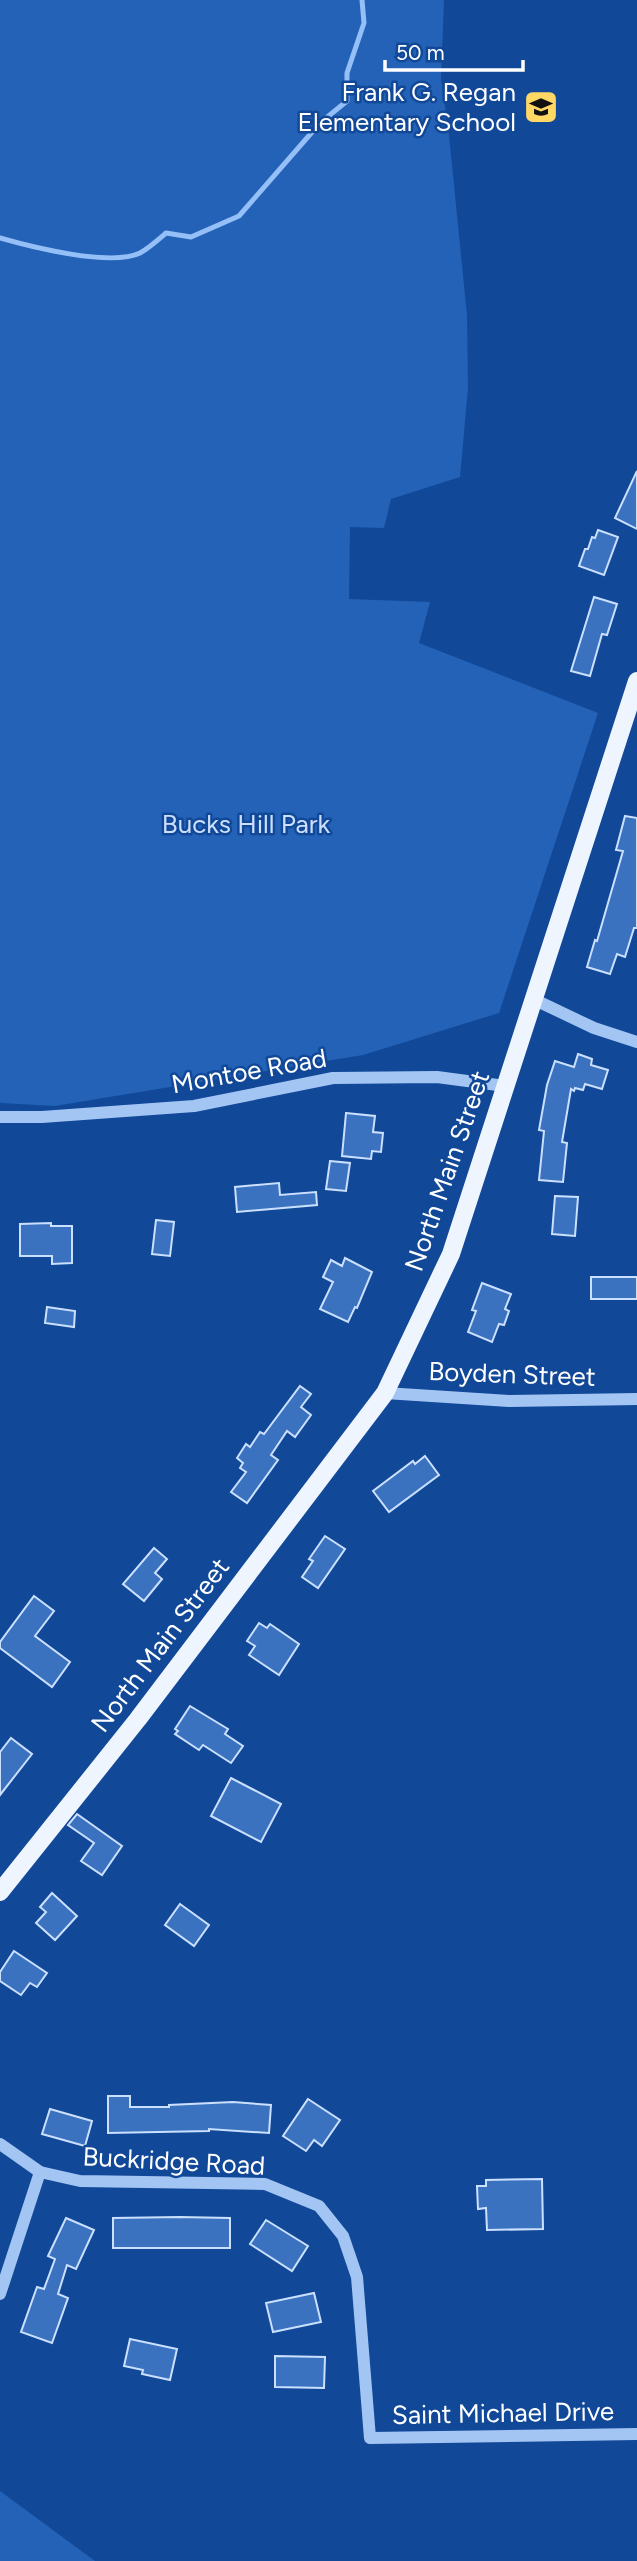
<svg xmlns="http://www.w3.org/2000/svg" width="637" height="2561" font-family="Figtree,sans-serif">
  <style>
    .green { fill: #2462b7 }
    .lines { fill: none; stroke-linecap: round; stroke-linejoin: round }
    .stream { stroke: #95bff7; stroke-width: 5 }
    .building { fill: #3a72c0; stroke: #cbe0fe; stroke-width: 2 }
    .minor { stroke: #a3c5f4; stroke-width: 12 }
    .major { stroke: #eff5ff; stroke-width: 18 }
    .labels { text-anchor: middle; stroke-width: 5; stroke-linejoin: round; paint-order: stroke }
    .poi-label { font-size: 26px; fill: #fff; stroke: #114898; text-anchor: end }
    .park-label { font-size: 26px; fill: #cbe0fe; stroke: #114898 }
    .street-label { font-size: 26px; fill: #fff; stroke: #114898 }
  </style>
  <rect width="100%" height="100%" fill="#114898"/>
  <g class="green">
    <path d="M0 0H444L441 79 449 135 467 315 468 388 460 477 391 499 384 528 350 527 349 599 430 602 419 643 598 713 499 1013 363 1055 55 1106 0 1103Z"/>
    <path d="M0 2491 95 2561H0Z"/>
  </g>
  <g class="lines">
    <path class="stream" d="M0 238C31 247 111 267 140 253 149 248 158 240 166 233L191 237 239 216 320 123 347 101V73L364 23 362 0"/>
  </g>
  <g class="building">
    <path d="M637 471V529L615 518Z"/>
    <path d="M598 530 618 537 604 575 579 566 585 549H588L592 537 595 538Z"/>
    <path d="M594 597 617 604 607 635 602 634 590 676 571 671Z"/>
    <path d="M625 816 637 818V928H634L625 957 617 954 610 974 587 967 595 940 597 941 623 851 616 850Z"/>
    <path d="M578 1054 592 1059 591 1065 608 1070 602 1089 585 1084 583 1090 575 1088 574 1091 571 1089 562 1142 567 1143 563 1182 539 1180 544 1131 539 1130 547 1085 555 1061 574 1067Z"/>
    <path d="M346 1113 375 1116 373 1132 383 1133 381 1152 372 1151 371 1159 342 1156Z"/>
    <path d="M330 1161 350 1163 346 1191 326 1189Z"/>
    <path d="M279 1183 280 1195 316 1192 317 1205 237 1212 235 1187Z"/>
    <path d="M555 1196 578 1197 575 1236 552 1234Z"/>
    <path d="M156 1220 174 1222 170 1256 152 1254Z"/>
    <path d="M51 1223V1226H72V1263L52 1264V1256H20V1224Z"/>
    <path d="M345 1258 372 1272 357 1308 355 1307 348 1322 320 1309 333 1282 323 1277 331 1260 342 1266Z"/>
    <rect x="591" y="1277" width="46" height="22"/>
    <path d="M482 1283 511 1294 505 1309 509 1311 504 1325 499 1324 492 1342 468 1332 476 1311 472 1310Z"/>
    <path d="M47 1307 75 1311 74 1327 45 1323Z"/>
    <path d="M300 1386 311 1394 301 1407 311 1415 295 1437 287 1431 271 1455 278 1460 247 1503 231 1492 246 1472 240 1468 243 1463 237 1458 246 1444 250 1447 260 1432 264 1434Z"/>
    <path d="M425 1456 439 1475 389 1512 373 1491 413 1461 415 1464Z"/>
    <path d="M325 1536 345 1549 318 1588 302 1577 313 1561 309 1559Z"/>
    <path d="M154 1548 167 1559 155 1573 162 1579 144 1601 123 1584Z"/>
    <path d="M34 1596 54 1611 35 1636 70 1662 52 1687 0 1648V1642Z"/>
    <path d="M259 1623 267 1628 270 1624 299 1644 279 1675 249 1655 255 1646 247 1641Z"/>
    <path d="M190 1706 228 1729 225 1734 243 1746 231 1763 203 1745 199 1750 175 1734 178 1731 175 1729Z"/>
    <path d="M11 1738 32 1754 0 1795V1752Z"/>
    <path d="M231 1778 281 1804 261 1842 211 1816Z"/>
    <path d="M77 1814 122 1846 102 1875 81 1861 94 1843 68 1825Z"/>
    <path d="M52 1893 77 1916 55 1940 36 1923 46 1912 40 1907Z"/>
    <path d="M180 1904 209 1925 194 1946 165 1925Z"/>
    <path d="M14 1951 47 1973 37 1987 30 1983 21 1995 0 1981V1972Z"/>
    <path d="M108 2096H130V2107H169V2105L233 2102 271 2105 269 2133 209 2129V2131L108 2133Z"/>
    <path d="M308 2099 340 2120 322 2146 314 2140 306 2151 283 2136Z"/>
    <path d="M50 2109 92 2121 85 2146 42 2134Z"/>
    <path d="M542 2179 543 2229 487 2230 486 2208 478 2209 477 2186H486V2180Z"/>
    <path d="M180 2217 230 2218V2248H113V2218Z"/>
    <path d="M66 2218 94 2230 76 2269 67 2265 58 2294 68 2298 52 2343 21 2332 37 2287 44 2289 55 2259 48 2256Z"/>
    <path d="M266 2220 308 2246 292 2271 250 2244Z"/>
    <path d="M314 2293 321 2322 273 2332 266 2303Z"/>
    <path d="M130 2339 177 2349 170 2380 142 2374 143 2370 124 2366Z"/>
    <path d="M275 2356 325 2357 324 2388 275 2387Z"/>
  </g>
  <g class="lines">
    <g class="minor">
      <path d="M533 999 594 1028 637 1042"/>
      <path d="M0 1117H42L194 1106 333 1078 437 1077 505 1086"/>
      <path d="M385 1393 509 1401 637 1399"/>
      <path d="M0 2144 40 2172 80 2181 265 2184 319 2206 343 2236 357 2277 370 2438 637 2434"/>
      <path d="M0 2294 40 2172"/>
    </g>
    <path class="major" d="M0 1892 138 1719 385 1393 451 1254 637 681"/>
  </g>
  <defs>
    <g id="school-square" transform="scale(1.75)"><rect x="-9" y="-9" width="18" height="18" rx="4" fill="#ffd765" stroke="#114898"/><path d="M0-5L7-2L0 1L-7-2ZM-4 1L0 2.5L4 1V4Q0 6-4 4Z" fill="#111"/></g>
  </defs>
  <g fill-rule="evenodd">
    <use href="#school-square" x="541" y="107"/>
  </g>
  <g class="labels">
    <g class="poi-label">
      <text x="516" y="101">Frank G. Regan<tspan x="516" dy="30">Elementary School</tspan></text>
    </g>
    <g class="park-label">
      <text x="246" y="833">Bucks Hill Park</text>
    </g>
    <g class="street-label">
      <text transform="translate(249 1071) rotate(-10)" y="9">Montoe Road</text>
      <text transform="translate(447 1171) rotate(-71)" y="9">North Main Street</text>
      <text transform="translate(512 1374) rotate(2)" y="9">Boyden Street</text>
      <text transform="translate(160 1645) rotate(-53)" y="9">North Main Street</text>
      <text transform="translate(174 2161) rotate(3)" y="9">Buckridge Road</text>
      <text transform="translate(503 2413) rotate(-1)" y="9">Saint Michael Drive</text>
    </g>
  </g>
  <path d="M385 60v10h138v-10" fill="none" stroke="#ffffff" stroke-width="3.5"/>
  <text x="396" y="60" font-size="21" fill="#ffffff" stroke="#114898" stroke-width="5" paint-order="stroke">50 m</text>
</svg>
